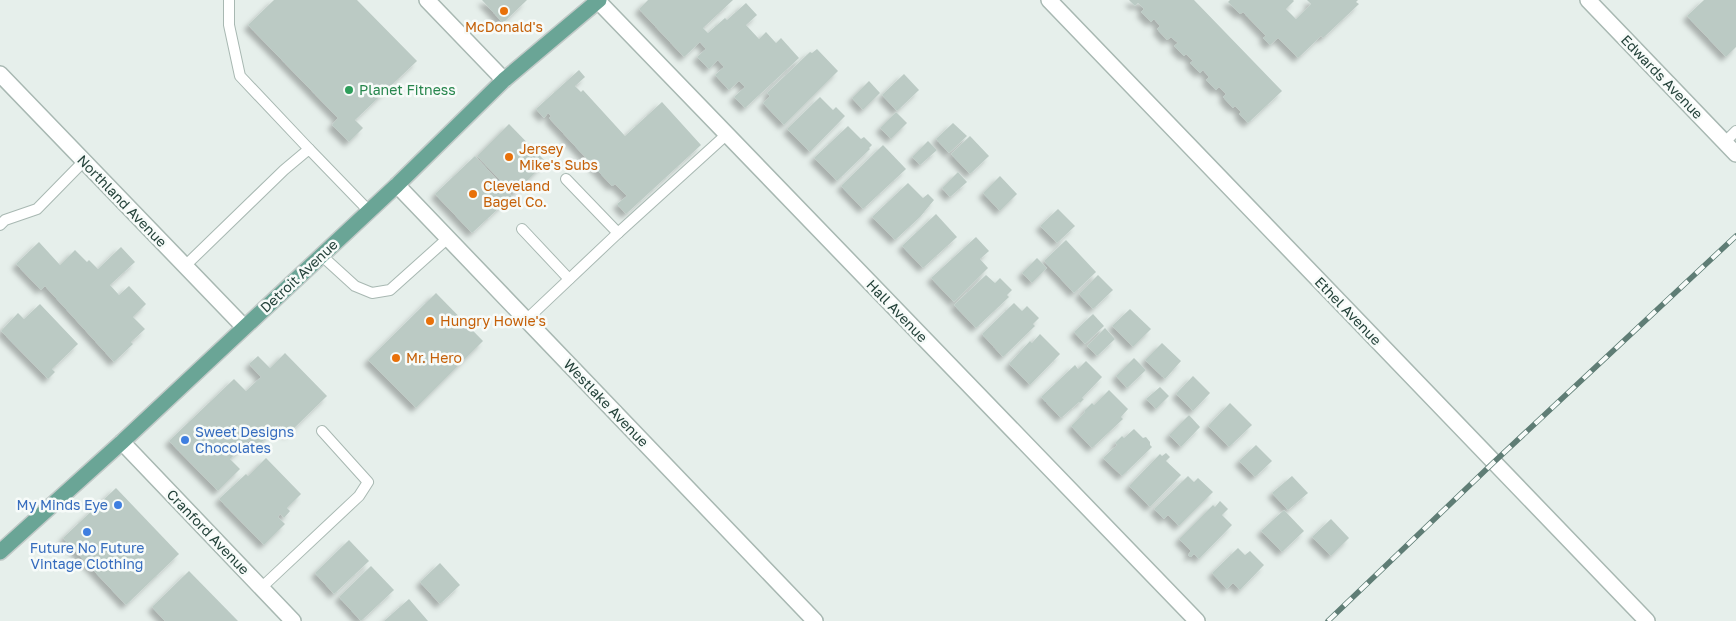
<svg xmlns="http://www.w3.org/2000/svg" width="1736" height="621" font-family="'Golos Text',sans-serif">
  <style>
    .building { fill: #bbcac4; filter: url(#shadow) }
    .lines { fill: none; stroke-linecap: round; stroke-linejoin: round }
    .service-casing { stroke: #a8b8b2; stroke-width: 12 }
    .minor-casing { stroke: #a8b8b2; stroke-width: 18 }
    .primary-casing { stroke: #c2cac8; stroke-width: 18 }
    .service { stroke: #fff; stroke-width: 10 }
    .minor { stroke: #fff; stroke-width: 15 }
    .primary { stroke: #6aa596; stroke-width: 15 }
    .rail-casing { stroke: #5f7d75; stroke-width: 5.5 }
    .rail { stroke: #f7fbf9; stroke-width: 4; stroke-dasharray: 11; stroke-linecap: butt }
    .food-dot { fill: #e8710a; stroke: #f7fbf9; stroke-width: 2 }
    .leisure-dot { fill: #2e9e5b; stroke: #f7fbf9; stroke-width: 2 }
    .shop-dot { fill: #3f7fe0; stroke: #f7fbf9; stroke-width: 2 }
    .labels { text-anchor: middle; stroke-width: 5; stroke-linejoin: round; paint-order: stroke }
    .food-label { font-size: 14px; fill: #c56008; stroke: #f7fbf9; text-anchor: start }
    .street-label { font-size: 14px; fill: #24423a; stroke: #f7fbf9 }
    .leisure-label { font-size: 14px; fill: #27864d; stroke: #f7fbf9; text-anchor: start }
    .shop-label { font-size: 14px; fill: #366cbe; stroke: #f7fbf9; text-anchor: start }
  </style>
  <defs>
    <filter id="shadow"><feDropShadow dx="-4.5" dy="4.5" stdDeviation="2.5" flood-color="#0004"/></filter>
  </defs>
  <rect width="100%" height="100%" fill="#e6efeb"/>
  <g class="building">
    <path d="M274 0H357L417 61 355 120 363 128 349 142 332 125 338 118 248 25Z"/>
    <path d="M482 0H527L503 23Z"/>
    <path d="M648 0H733L703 28 708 33 725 18 727 20 746 3 757 15 746 25 759 39 766 32 776 43 781 38 799 58 745 108 734 97 745 87 739 81 729 90 715 75 724 67 718 60 709 69 697 57 706 49 700 42 684 57 639 9Z"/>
    <path d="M1129 0H1194L1282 91 1248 123 1239 114 1241 112 1235 106 1233 108 1223 97 1226 94 1219 87 1216 90 1206 80 1209 77 1203 70 1200 73 1190 63 1193 61 1186 54 1184 56 1174 46 1178 43 1171 37 1167 40 1157 29 1160 26 1154 19 1151 22 1141 12 1144 9 1138 3 1135 6Z"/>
    <path d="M1230 0H1293L1294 1 1286 9 1296 19 1311 4 1307 0H1358L1356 2 1359 4 1323 38 1321 36 1298 58 1278 38 1270 45 1263 38 1266 36 1243 12 1240 14 1228 2Z"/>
    <path d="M1704 0H1736V47L1726 57 1687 16Z"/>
    <path d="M817 49 838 71 784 125 763 103 770 96 767 93 810 52 812 53Z"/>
    <path d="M579 70 585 77 575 86 581 92 583 90 625 136 662 102 701 145 626 214 617 204 627 196 615 184 612 186 549 118 551 116 548 113 544 118 536 109Z"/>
    <path d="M904 74 919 90 897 111 882 95Z"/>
    <path d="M869 81 880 93 863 110 852 98Z"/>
    <path d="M820 97 833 110 836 107 845 116 810 152 787 129Z"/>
    <path d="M896 112 907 123 891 139 880 128Z"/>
    <path d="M953 123 967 136 949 153 936 139Z"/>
    <path d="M509 124 546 162 514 194 477 156Z"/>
    <path d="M848 126 861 139 864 137 872 145 869 148 870 149 837 181 814 158Z"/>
    <path d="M970 136 989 156 970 174 951 154Z"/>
    <path d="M928 141 937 150 920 165 912 157Z"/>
    <path d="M883 145 906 169 863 209 841 186Z"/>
    <path d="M475 156 512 196 472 233 435 194Z"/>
    <path d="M958 172 967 182 950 197 942 188Z"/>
    <path d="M1000 176 1017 194 1000 211 983 193Z"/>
    <path d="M908 183 923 198 928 194 934 200 920 217 895 240 872 217Z"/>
    <path d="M1058 209 1075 226 1057 243 1040 226Z"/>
    <path d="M936 214 957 237 923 268 902 246Z"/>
    <path d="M976 237 989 251 980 259 988 268 954 302 931 278Z"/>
    <path d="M1066 240 1096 272 1074 293 1044 261Z"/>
    <path d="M39 242 60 265 75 250 87 262 89 260 98 269 121 247 135 262 110 285 119 295 129 286 146 304 133 317 145 329 131 342 133 344 114 362 45 286 41 290 16 264Z"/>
    <path d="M1037 258 1047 268 1032 283 1022 273Z"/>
    <path d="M986 275 995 283 1000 278 1012 290 1007 295 1009 297 976 328 954 305Z"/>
    <path d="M1098 275 1113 290 1093 309 1079 294Z"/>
    <path d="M436 293 483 341 416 408 368 360Z"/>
    <path d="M1014 303 1022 311 1027 306 1039 318 1033 324 1035 326 1003 357 982 334Z"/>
    <path d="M40 304 78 344 52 369 55 372 48 379 1 331 18 313 24 319Z"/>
    <path d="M1130 309 1151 329 1133 347 1112 326Z"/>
    <path d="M1093 314 1104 326 1085 344 1074 332Z"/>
    <path d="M1105 328 1115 339 1097 356 1087 346Z"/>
    <path d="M1040 334 1060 354 1030 385 1009 364 1030 341 1032 343Z"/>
    <path d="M1162 343 1181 361 1165 379 1145 360Z"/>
    <path d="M285 353 327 396 288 434 279 425 257 447 250 440 230 459 240 469 218 491 169 441 234 379 246 391 261 377 249 364 258 356 270 368Z"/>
    <path d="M1134 358 1146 370 1127 388 1116 376Z"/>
    <path d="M1086 361 1102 377 1082 398 1084 399 1080 403 1079 402 1061 418 1041 397 1075 365 1078 369Z"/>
    <path d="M1193 376 1210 393 1193 411 1176 394Z"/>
    <path d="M1160 387 1169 396 1156 409 1146 399Z"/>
    <path d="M1109 390 1128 409 1121 417 1123 419 1092 448 1071 426 1085 412 1084 411 1092 403 1094 405Z"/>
    <path d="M1230 403 1252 425 1229 447 1208 426Z"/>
    <path d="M1189 415 1200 427 1181 447 1169 435Z"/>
    <path d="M1134 429 1143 438 1146 437 1150 442V445L1152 447 1122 476 1103 458 1117 445 1115 443 1122 436 1124 438Z"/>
    <path d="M1256 445 1272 461 1255 477 1239 461Z"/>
    <path d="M1166 453 1170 457 1166 461 1181 475 1150 507 1129 486 1160 454 1162 456Z"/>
    <path d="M266 458 301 494 287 508 290 511 284 518 280 514 278 517 285 524 264 545 219 499 246 474 248 476Z"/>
    <path d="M1188 476 1194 482 1198 478 1213 492 1179 526 1168 515 1164 519 1154 509Z"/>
    <path d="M1292 476 1308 493 1288 510 1272 493Z"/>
    <path d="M116 488 179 554 126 605 63 538Z"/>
    <path d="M1220 501 1228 509 1222 515 1232 525 1199 559 1194 554 1191 557 1188 555 1191 551 1179 539 1213 505 1215 507Z"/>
    <path d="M1284 510 1304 531 1282 552 1261 531Z"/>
    <path d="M1331 519 1349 538 1331 556 1312 537Z"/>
    <path d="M349 540 369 561 334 594 315 573Z"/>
    <path d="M1238 548 1245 555 1250 551 1264 565 1240 590 1233 583 1227 589 1212 573Z"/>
    <path d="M440 563 460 585 440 604 420 582Z"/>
    <path d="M371 566 394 590 361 621 339 597Z"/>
    <path d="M189 571 238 621H165L152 607Z"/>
    <path d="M409 599 428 621H384Z"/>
  </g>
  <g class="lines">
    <g class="service-casing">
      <g id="service">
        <path d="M229 0V25L240 76 309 149"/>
        <path d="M1724 143 1736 131"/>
        <path d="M0 225 5 220 37 209 84 161"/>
        <path d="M522 229 569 279"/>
        <path d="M618 233 726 135"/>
        <path d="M321 255 355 286 372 293 390 290 448 238"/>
        <path d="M185 266 284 170 309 149 369 211"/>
        <path d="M526 320 618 233 566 179"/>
        <path d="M261 588 359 496 368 482 322 431"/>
      </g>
    </g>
    <g class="minor-casing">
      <g id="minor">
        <path d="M427 0 504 80"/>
        <path d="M1049 0 1647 621"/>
        <path d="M1588 0 1736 154"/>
        <path d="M598 1 1197 621"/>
        <path d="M0 74 244 327"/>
        <path d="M397 185 815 621"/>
        <path d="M122 442 293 621"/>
      </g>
    </g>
    <g class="primary-casing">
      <path id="primary" d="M0 552 122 442 397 185 504 80 599 0"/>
    </g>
    <use href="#service" class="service"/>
    <use href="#minor" class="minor"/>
    <use href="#primary" class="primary"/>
    <g class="rail-casing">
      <path id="rail" d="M1328 621 1494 462 1736 236"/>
    </g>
    <use href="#rail" class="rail"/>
  </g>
  <g class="food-dot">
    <circle cx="504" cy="11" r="5"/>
    <circle cx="509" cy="157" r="5"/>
    <circle cx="473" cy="194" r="5"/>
    <circle cx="430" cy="321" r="5"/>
    <circle cx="396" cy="358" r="5"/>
  </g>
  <circle class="leisure-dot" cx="349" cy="90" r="5"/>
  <g class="shop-dot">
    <circle cx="185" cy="440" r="5"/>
    <circle cx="118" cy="505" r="5"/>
    <circle cx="87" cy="532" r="5"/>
  </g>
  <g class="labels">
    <g class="food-label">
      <text x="504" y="32" text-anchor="middle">McDonald's</text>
      <text x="519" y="154">Jersey<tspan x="519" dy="16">Mike's Subs</tspan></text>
      <text x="483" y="191">Cleveland<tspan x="483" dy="16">Bagel Co.</tspan></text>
      <text x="440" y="326">Hungry Howie's</text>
      <text x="406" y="363">Mr. Hero</text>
    </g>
    <g class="street-label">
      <text transform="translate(1662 77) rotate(46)" y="5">Edwards Avenue</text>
      <text transform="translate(122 201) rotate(46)" y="5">Northland Avenue</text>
      <text transform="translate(299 276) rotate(-43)" y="5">Detroit Avenue</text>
      <text transform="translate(897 311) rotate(46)" y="5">Hall Avenue</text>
      <text transform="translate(1348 311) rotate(46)" y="5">Ethel Avenue</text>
      <text transform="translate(606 403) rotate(46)" y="5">Westlake Avenue</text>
      <text transform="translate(208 532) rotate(46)" y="5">Cranford Avenue</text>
    </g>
    <g class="leisure-label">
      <text x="359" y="95">Planet Fitness</text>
    </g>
    <g class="shop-label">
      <text x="195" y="437">Sweet Designs<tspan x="195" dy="16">Chocolates</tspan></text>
      <text x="108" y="510" text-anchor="end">My Minds Eye</text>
      <text x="87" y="553" text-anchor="middle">Future No Future<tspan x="87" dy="16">Vintage Clothing</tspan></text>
    </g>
  </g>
</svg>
